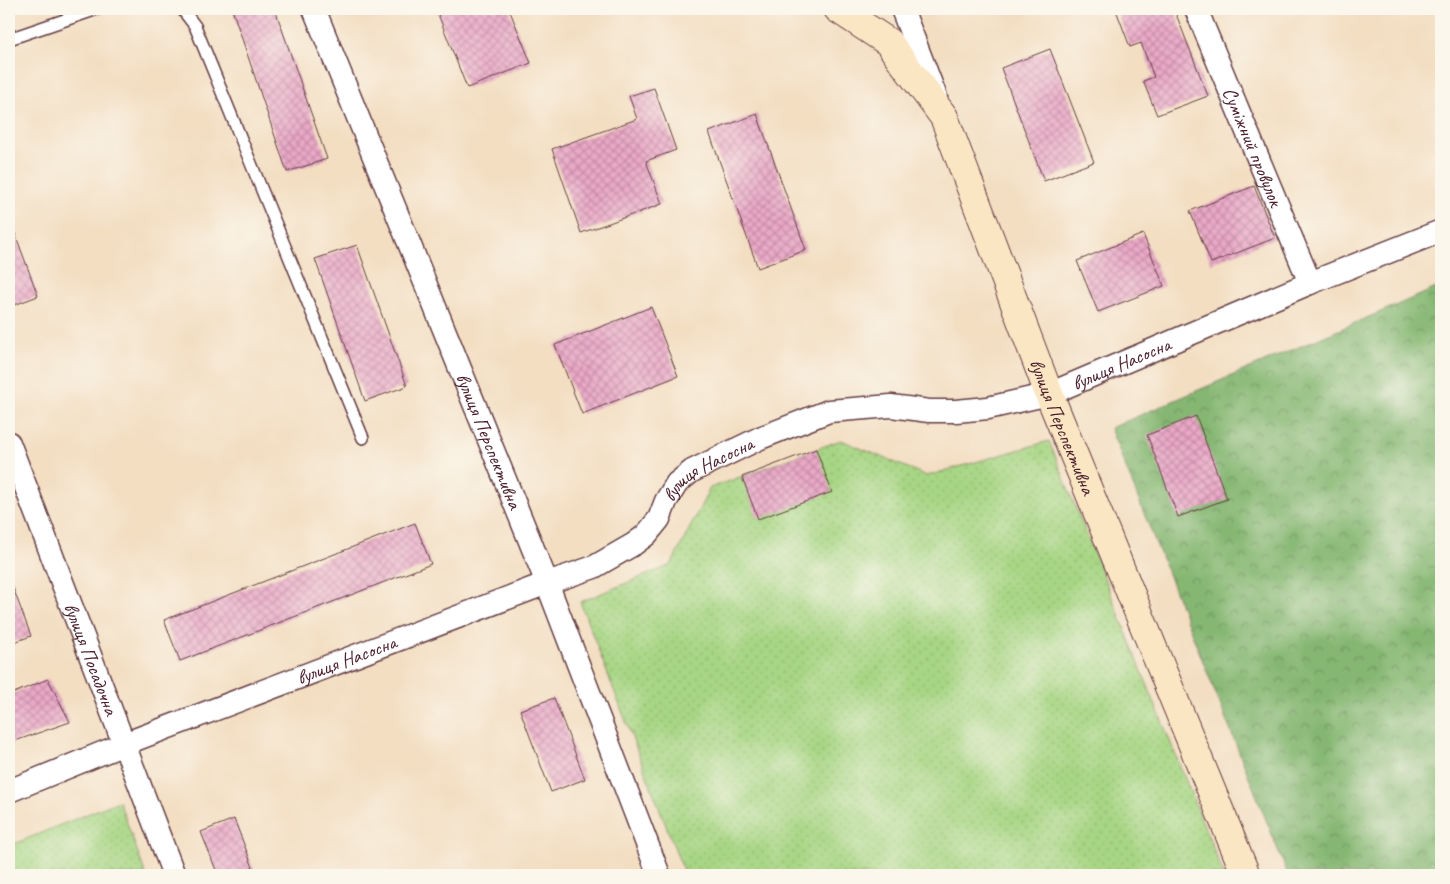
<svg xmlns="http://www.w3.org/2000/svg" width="1450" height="884" font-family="Caveat,sans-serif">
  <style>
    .forest { fill: url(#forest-crowns); stroke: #686b4e }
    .park { fill: url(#park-dots); stroke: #787a58 }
    .building { fill: url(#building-cross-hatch) }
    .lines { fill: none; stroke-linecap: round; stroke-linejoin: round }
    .lane-casing { stroke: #633c42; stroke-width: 14 }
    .street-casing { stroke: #633c42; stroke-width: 25 }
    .secondary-casing { stroke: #633c42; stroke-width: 30 }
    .lane { stroke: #fff; stroke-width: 11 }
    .street { stroke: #fff; stroke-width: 22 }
    .secondary { stroke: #fbe6c4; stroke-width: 28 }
    .labels { text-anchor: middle; stroke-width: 4; stroke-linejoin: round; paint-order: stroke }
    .street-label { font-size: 20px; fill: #4a1f2b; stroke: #fbf7ec }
  </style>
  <defs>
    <pattern id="forest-crowns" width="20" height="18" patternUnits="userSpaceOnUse" patternTransform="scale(1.25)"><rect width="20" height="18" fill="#85b772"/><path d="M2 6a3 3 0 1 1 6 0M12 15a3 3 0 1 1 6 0" fill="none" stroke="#6f945e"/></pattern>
    <pattern id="park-dots" width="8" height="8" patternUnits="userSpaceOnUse" patternTransform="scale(1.25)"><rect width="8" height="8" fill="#a7d684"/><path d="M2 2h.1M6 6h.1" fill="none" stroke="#91b772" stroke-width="1.8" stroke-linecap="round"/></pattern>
    <pattern id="building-cross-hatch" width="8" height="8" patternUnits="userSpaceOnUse" patternTransform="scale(1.25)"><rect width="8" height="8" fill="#eaa9c7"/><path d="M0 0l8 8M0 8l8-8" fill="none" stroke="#c089a2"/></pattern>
  </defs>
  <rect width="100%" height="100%" fill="#fbf7ec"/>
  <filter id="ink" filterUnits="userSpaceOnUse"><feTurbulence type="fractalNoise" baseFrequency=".02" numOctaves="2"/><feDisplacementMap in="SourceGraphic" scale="10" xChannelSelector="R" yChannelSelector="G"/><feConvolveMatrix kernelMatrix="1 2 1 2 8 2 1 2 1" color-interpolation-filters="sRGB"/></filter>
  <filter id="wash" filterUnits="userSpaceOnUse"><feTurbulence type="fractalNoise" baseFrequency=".0096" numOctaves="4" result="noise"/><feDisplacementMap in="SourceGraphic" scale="20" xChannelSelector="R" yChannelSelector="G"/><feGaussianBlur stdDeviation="1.12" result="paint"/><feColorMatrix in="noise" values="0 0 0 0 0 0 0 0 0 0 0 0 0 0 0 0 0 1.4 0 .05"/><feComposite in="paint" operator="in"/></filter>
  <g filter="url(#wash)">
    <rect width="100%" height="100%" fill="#f3dec2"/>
    <path class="forest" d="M1441 286V875H1288L1110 428Z"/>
    <g class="park">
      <path d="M841 440 927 476 1049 441 1224 875H685L580 602 671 565 710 488Z"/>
      <path d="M119 801 146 875H9V846Z"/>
    </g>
    <g id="blocks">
      <g class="building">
        <path d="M232 9H275L327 159 287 172Z"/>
        <path d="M436 9H509L531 63 467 88Z"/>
        <path d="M1120 9H1174L1208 96 1157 115 1143 81 1154 77 1141 43 1130 47 1116 10Z"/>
        <path d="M1050 49 1094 162 1044 181 1001 68Z"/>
        <path d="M654 88 676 150 646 161 662 204 581 233 552 149 637 119 629 96Z"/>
        <path d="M757 114 806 250 758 268 709 132Z"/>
        <path d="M1254 186 1275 238 1211 263 1190 211Z"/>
        <path d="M9 217 38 296 9 307Z"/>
        <path d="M1143 234 1164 286 1098 312 1077 261Z"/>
        <path d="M357 245 407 386 365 401 315 259Z"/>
        <path d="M651 307 678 376 582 414 555 345Z"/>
        <path d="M1196 416 1227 499 1178 517 1147 435Z"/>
        <path d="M816 449 832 492 758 519 742 477Z"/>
        <path d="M415 523 431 564 180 661 164 620Z"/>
        <path d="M9 577 31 636 9 644Z"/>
        <path d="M48 679 70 722 9 743V695Z"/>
        <path d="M554 698 585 779 551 792 520 710Z"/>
        <path d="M234 819 256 875H218L201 832Z"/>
      </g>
    </g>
  </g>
  <g filter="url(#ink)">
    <use href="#blocks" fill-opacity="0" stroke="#633c42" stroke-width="1"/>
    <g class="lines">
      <g class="lane-casing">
        <g id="lane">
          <path d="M182 9 195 26 363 438"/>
          <path d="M9 39 97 9"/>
        </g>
      </g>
      <g class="street-casing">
        <g id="street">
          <path id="s1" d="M314 9 547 583 659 875"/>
          <path d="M902 9 936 97"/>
          <path id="s2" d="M1196 9 1310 283"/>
          <path id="s3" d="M9 443 174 875"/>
          <path id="s4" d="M9 791 124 744 547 583 594 567 634 544 646 535 659 519 666 501 677 483 692 471 760 438 829 411 891 406 929 411H956L988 408 1049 394 1310 283 1441 231"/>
        </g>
      </g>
      <g class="secondary-casing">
        <g id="secondary">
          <path id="s5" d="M838 9 888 42 944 117 1049 394 1246 875"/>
        </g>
      </g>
      <use href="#lane" class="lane"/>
      <use href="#street" class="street"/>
      <use href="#secondary" class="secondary"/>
    </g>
  </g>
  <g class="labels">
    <g class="street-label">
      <text dy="7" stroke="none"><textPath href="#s2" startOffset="149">Суміжний провулок</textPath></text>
      <text dy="7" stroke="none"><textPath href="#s4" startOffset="1218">вулиця Насосна</textPath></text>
      <text dy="7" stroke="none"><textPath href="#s5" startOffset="485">вулиця Перспективна</textPath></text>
      <text dy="7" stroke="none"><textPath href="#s1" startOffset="466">вулиця Перспективна</textPath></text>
      <text dy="7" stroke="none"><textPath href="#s4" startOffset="782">вулиця Насосна</textPath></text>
      <text dy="7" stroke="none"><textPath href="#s3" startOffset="231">вулиця Посадочна</textPath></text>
      <text dy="7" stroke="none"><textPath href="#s4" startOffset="362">вулиця Насосна</textPath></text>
    </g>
  </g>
  <rect width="1450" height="884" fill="none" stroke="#fbf7ec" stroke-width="30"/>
</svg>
